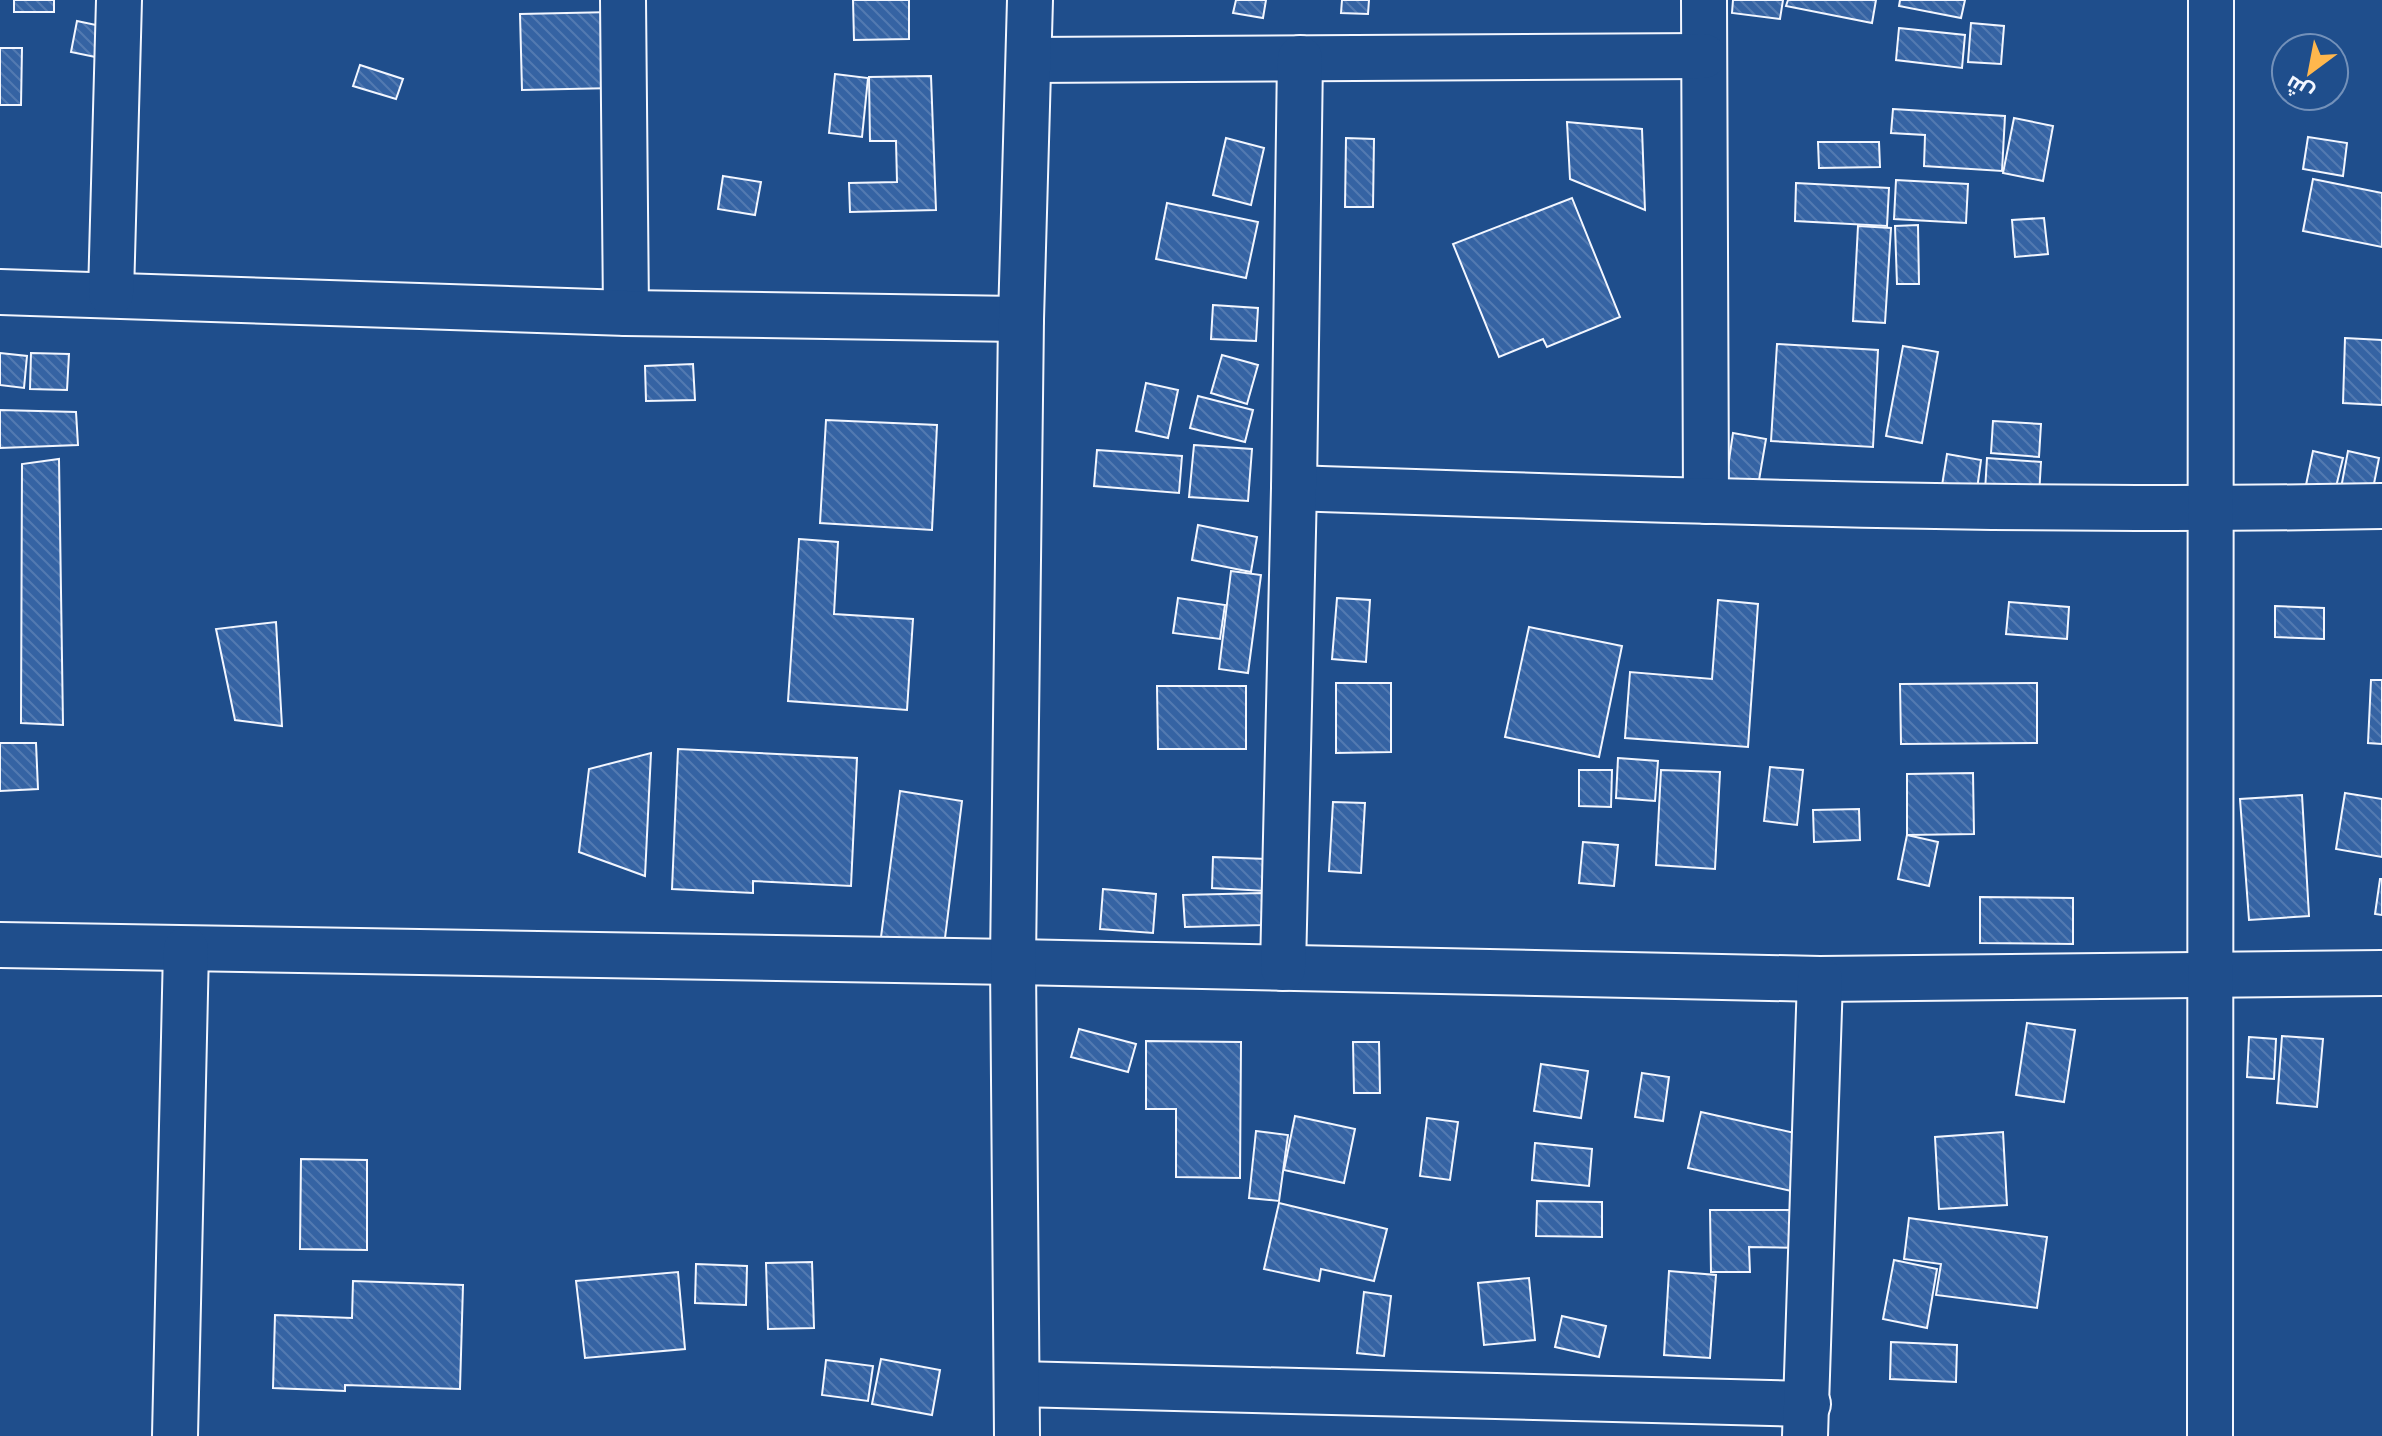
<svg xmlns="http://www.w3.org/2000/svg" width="2382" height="1436" font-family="Manrope,Cairo,sans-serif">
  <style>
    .building { fill: url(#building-back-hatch); stroke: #f2f6ff; stroke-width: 2 }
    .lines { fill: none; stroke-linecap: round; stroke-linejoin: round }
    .street-casing { stroke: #f2f6ff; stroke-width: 48 }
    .street { stroke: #1f4e8c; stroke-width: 44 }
  </style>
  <defs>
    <pattern id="building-back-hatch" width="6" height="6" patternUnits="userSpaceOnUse" patternTransform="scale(2)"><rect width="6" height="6" fill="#3563a3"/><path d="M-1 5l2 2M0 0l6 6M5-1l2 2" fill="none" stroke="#537ab1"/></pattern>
  </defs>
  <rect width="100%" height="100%" fill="#1f4e8c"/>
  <g class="building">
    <rect x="14" y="0" width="40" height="12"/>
    <path d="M853 0H909V39L854 40Z"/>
    <path d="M1236 0H1266L1263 18 1233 13Z"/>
    <path d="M1342 0H1369L1368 14 1341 13Z"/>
    <path d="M1733 0H1783L1780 19 1732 13Z"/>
    <path d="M1788 0H1876L1872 23 1786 6Z"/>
    <path d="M1900 0H1965L1961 18 1899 6Z"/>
    <path d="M613 12 615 88 522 90 520 14Z"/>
    <path d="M77 21 115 29 110 60 71 52Z"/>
    <path d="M1971 23 2004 26 2001 64 1968 62Z"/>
    <path d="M1899 28 1965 35 1962 68 1896 60Z"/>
    <path d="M0 48H22L21 105H0Z"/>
    <path d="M360 65 403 79 396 99 353 86Z"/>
    <path d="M835 74 868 78 862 137 829 133Z"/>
    <path d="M931 76 936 210 850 212 849 183 897 182 896 141H870L869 77Z"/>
    <path d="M1893 109 2005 116 2002 171 1924 166 1925 135 1891 133Z"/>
    <path d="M2014 118 2053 126 2043 181 2003 173Z"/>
    <path d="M1567 122 1642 129 1645 210 1570 179Z"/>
    <path d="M2308 137 2347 143 2343 176 2303 169Z"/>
    <path d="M1226 138 1264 148 1251 205 1213 195Z"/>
    <path d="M1346 138 1374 139 1373 207H1345Z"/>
    <path d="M1818 142H1879L1880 167 1819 168Z"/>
    <path d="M723 176 761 182 755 215 718 209Z"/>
    <path d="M2313 179 2382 193V247L2303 231Z"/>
    <path d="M1896 180 1968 184 1966 223 1894 219Z"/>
    <path d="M1796 183 1889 188 1887 226 1795 221Z"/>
    <path d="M1572 198 1620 317 1547 347 1543 339 1499 357 1453 244Z"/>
    <path d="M1167 203 1258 222 1246 278 1156 259Z"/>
    <path d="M2044 218 2048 254 2015 257 2012 220Z"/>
    <path d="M1918 225 1919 284H1897L1895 226Z"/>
    <path d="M1858 226 1891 228 1885 323 1853 321Z"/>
    <path d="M1213 305 1258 308 1256 341 1211 339Z"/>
    <path d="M2345 338 2382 340V405L2343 403Z"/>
    <path d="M1777 344 1878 350 1873 447 1771 441Z"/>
    <path d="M1903 346 1938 352 1922 443 1886 436Z"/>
    <path d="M0 353 27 356 24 388 0 385Z"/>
    <path d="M31 353 69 354 67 390 30 389Z"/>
    <path d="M1222 355 1258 365 1247 404 1211 393Z"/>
    <path d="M693 364 695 400 646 401 645 366Z"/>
    <path d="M1146 383 1178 390 1168 438 1136 431Z"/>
    <path d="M1198 396 1253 410 1245 442 1190 428Z"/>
    <path d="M0 410 76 412 78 445 0 448Z"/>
    <path d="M826 420 937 425 932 530 820 523Z"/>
    <path d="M1993 421 2041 424 2039 457 1991 453Z"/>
    <path d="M1733 433 1766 439 1757 492 1725 487Z"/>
    <path d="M1194 445 1252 449 1248 501 1189 497Z"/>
    <path d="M1097 450 1182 456 1179 493 1094 486Z"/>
    <path d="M2313 451 2343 458 2335 491 2306 485Z"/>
    <path d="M2348 451 2379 458 2372 494 2341 488Z"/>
    <path d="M1947 454 1981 460 1976 497 1941 492Z"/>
    <path d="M1987 458 2041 462 2039 495 1985 491Z"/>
    <path d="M59 459 63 725 21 723 22 464Z"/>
    <path d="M1198 525 1257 537 1251 572 1192 560Z"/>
    <path d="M799 539 838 542 834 614 913 619 907 710 788 701Z"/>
    <path d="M1231 571 1261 575 1248 673 1219 669Z"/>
    <path d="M1178 598 1225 605 1220 639 1173 633Z"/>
    <path d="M1337 598 1370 600 1366 662 1332 659Z"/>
    <path d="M1718 600 1758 604 1748 747 1625 738 1630 672 1712 679Z"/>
    <path d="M2009 602 2069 607 2067 639 2006 634Z"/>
    <path d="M2275 606 2324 608V639L2275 637Z"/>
    <path d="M276 622 282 726 235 720 216 629Z"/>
    <path d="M1529 627 1622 646 1599 757 1505 737Z"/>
    <path d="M2371 680H2382V744L2368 743Z"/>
    <path d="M1336 683H1391V752L1336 753Z"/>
    <path d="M2037 683V743L1901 744 1900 684Z"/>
    <path d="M1157 686H1246V749H1158Z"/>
    <path d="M0 743H36L38 789 0 791Z"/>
    <path d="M678 749 857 758 851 886 753 881V893L672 889Z"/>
    <path d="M651 753 645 876 579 852 589 769Z"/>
    <path d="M1618 758 1658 761 1655 801 1616 798Z"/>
    <path d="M1770 767 1803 770 1797 825 1764 821Z"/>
    <path d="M1579 770H1612L1611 807 1579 806Z"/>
    <path d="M1661 770 1720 772 1715 869 1656 865Z"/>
    <path d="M1973 773 1974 834 1907 835V774Z"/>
    <path d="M900 791 962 801 944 946 881 937Z"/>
    <path d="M2345 793 2382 799V857L2336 849Z"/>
    <path d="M2302 795 2309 916 2249 920 2240 799Z"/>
    <path d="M1333 802 1365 803 1361 873 1329 871Z"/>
    <path d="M1859 809 1860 840 1814 842 1813 810Z"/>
    <path d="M1907 835 1938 842 1929 886 1898 879Z"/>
    <path d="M1583 842 1618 845 1614 886 1579 883Z"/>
    <path d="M1213 857 1267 859 1266 891 1212 888Z"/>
    <path d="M2380 879H2382V915L2375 914Z"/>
    <path d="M1103 889 1156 894 1153 933 1100 929Z"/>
    <path d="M1262 893 1263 925 1185 927 1183 895Z"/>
    <path d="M1980 897 2073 898V944L1980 943Z"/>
    <path d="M2027 1023 2075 1030 2064 1102 2016 1095Z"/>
    <path d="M1079 1029 1136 1044 1128 1072 1071 1057Z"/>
    <path d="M2282 1036 2323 1039 2317 1107 2277 1103Z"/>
    <path d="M2249 1037 2276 1039 2274 1079 2247 1077Z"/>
    <path d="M1146 1041 1241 1042 1240 1178 1176 1177V1109H1146Z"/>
    <path d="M1353 1042H1379L1380 1093H1354Z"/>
    <path d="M1541 1064 1588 1071 1581 1118 1534 1111Z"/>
    <path d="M1642 1073 1669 1077 1663 1121 1635 1117Z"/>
    <path d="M1701 1112 1808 1136 1796 1192 1688 1168Z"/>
    <path d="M1295 1116 1355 1129 1344 1183 1284 1170Z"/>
    <path d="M1427 1118 1458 1122 1450 1180 1420 1176Z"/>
    <path d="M1256 1131 1288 1135 1279 1201 1249 1198Z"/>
    <path d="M2003 1132 2007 1205 1939 1209 1935 1137Z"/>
    <path d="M1535 1143 1592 1149 1589 1186 1532 1180Z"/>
    <path d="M301 1159 367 1160V1250L300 1249Z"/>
    <path d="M1537 1201 1602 1202V1237L1536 1236Z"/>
    <path d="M1279 1203 1387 1229 1374 1281 1321 1269 1319 1281 1264 1269Z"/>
    <path d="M1710 1210H1804V1248L1749 1247 1750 1272H1711Z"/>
    <path d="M1909 1218 2047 1237 2037 1308 1936 1295 1941 1264 1904 1259Z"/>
    <path d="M1894 1260 1937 1269 1927 1328 1883 1319Z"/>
    <path d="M812 1262 814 1328 768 1329 766 1263Z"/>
    <path d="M696 1264 747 1266 746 1305 695 1303Z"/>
    <path d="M1669 1271 1716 1275 1710 1358 1664 1355Z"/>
    <path d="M678 1272 685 1349 585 1358 576 1281Z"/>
    <path d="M1529 1278 1535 1340 1484 1345 1478 1283Z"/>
    <path d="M353 1281 463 1285 460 1389 345 1385V1391L273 1388 275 1315 352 1318Z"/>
    <path d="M1364 1292 1391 1296 1384 1356 1357 1353Z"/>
    <path d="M1562 1316 1606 1326 1599 1357 1555 1347Z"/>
    <path d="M1891 1342 1957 1345 1956 1382 1890 1379Z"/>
    <path d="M881 1359 940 1370 932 1415 872 1404Z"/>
    <path d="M826 1360 873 1366 868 1401 822 1395Z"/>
  </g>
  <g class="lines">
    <g class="street-casing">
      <g id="street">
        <path d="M623 0 626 313"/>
        <path d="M1704 0 1706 501"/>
        <path d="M1030 60 1704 56"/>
        <path d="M0 292 626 313 1021 319"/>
        <path d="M111 294 119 0"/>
        <path d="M1294 488C1656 500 2019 513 2382 506"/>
        <path d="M0 945 1013 962 1820 979 2382 973"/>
        <path d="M1283 968 1294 488 1300 58"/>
        <path d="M1018 1384 1808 1404"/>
        <path d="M175 1436 186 949"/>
        <path d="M1017 1436 1013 962 1021 319 1030 0"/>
        <path d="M1805 1436 1820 979"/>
        <path d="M2210 1436 2211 0"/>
      </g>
    </g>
    <use href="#street" class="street"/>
  </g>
  <g transform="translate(2310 72) rotate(212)"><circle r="38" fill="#1f4e8c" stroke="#7391ba" stroke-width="2"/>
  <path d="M0-6L14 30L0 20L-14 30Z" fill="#ffb74d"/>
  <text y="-12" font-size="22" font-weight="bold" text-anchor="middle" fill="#f2f6ff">ش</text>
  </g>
</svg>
